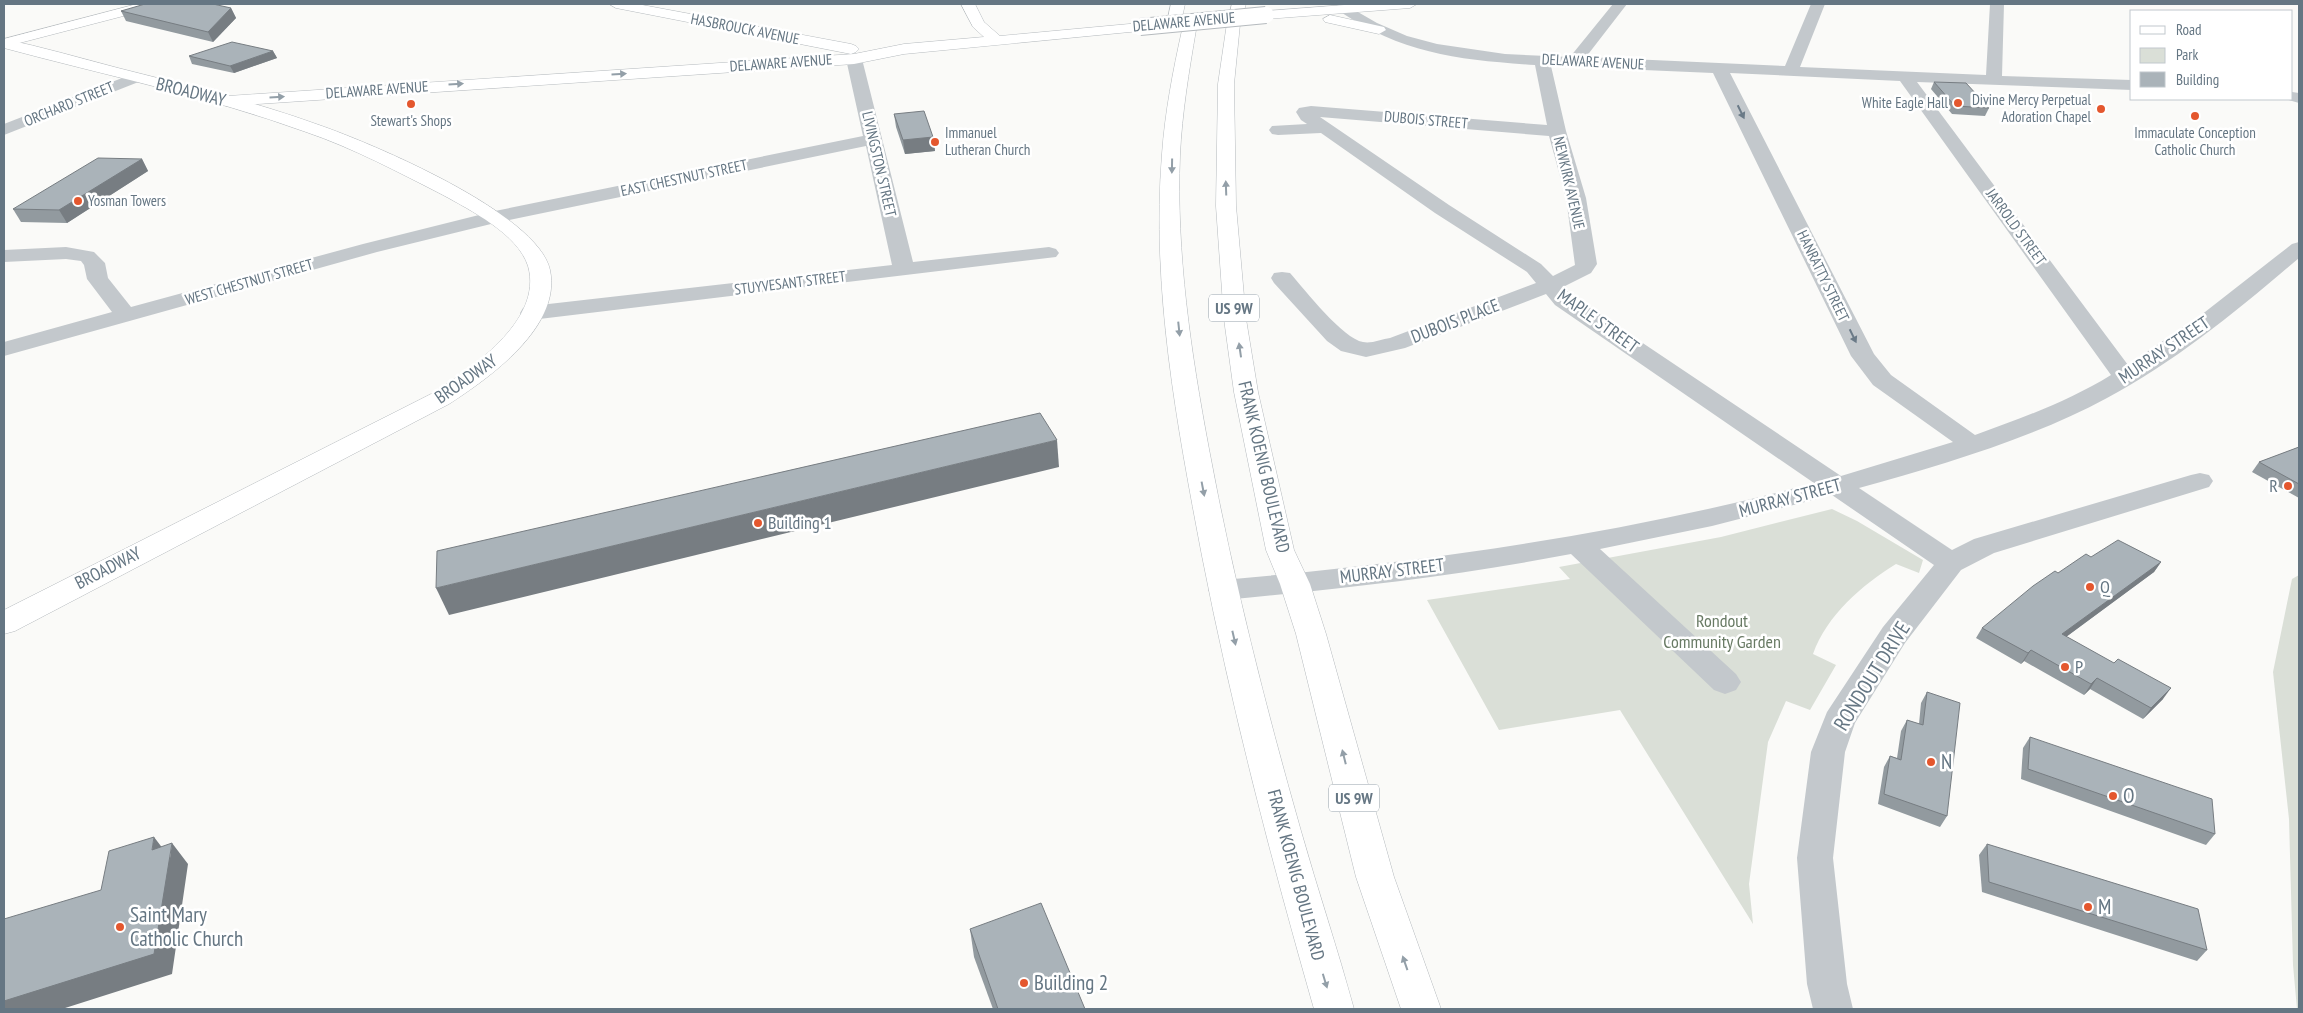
<svg xmlns="http://www.w3.org/2000/svg" width="2303" height="1013" font-family="'PT Sans Narrow',sans-serif">
  <style>
    .green { fill: #dadfd7 }
    .lines { fill: none; stroke-linecap: round; stroke-linejoin: round }
    .major-casing { stroke: #b5babe; stroke-width: 1 }
    .highway-casing { stroke: #b4b9bd; stroke-width: 1 }
    .minor { fill: #c3c8cc; fill-rule: evenodd }
    .major { fill: #fff; fill-rule: evenodd }
    .highway { fill: #fff; fill-rule: evenodd }
    .major-bridge-casing { stroke: #b5babe; stroke-width: 18; stroke-linecap: butt }
    .major-bridge { stroke: #fff; stroke-width: 16 }
    .wall { fill: #929a9f }
    .shaded-wall { fill: #777d82 }
    .building { fill: #aab3b9; stroke: #777d82 }
    .oneway { fill: #939fa8 }
    .oneway2 { fill: #6a7a87 }
    .poi-dot { fill: #e4572e; stroke: #fff; stroke-width: 2 }
    .labels { text-anchor: middle; stroke-width: 5; stroke-linejoin: round; paint-order: stroke }
    .far-street-label { font-size: 15px; fill: #657683; stroke: #fff }
    .far-poi-label { font-size: 15px; fill: #657683; stroke: #fff; text-anchor: end }
    .shield { fill: #fff; stroke: #939fa8; stroke-width: 1 }
    .shield-label { font-size: 16px; font-weight: bold; fill: #657683 }
    .street-label { font-size: 18px; fill: #657683; stroke: #fff }
    .poi-label { font-size: 18px; fill: #657683; stroke: #fff; text-anchor: start }
    .park-label { font-size: 18px; fill: #687a64; stroke: #fff }
    .near-street-label { font-size: 21px; fill: #657683; stroke: #fff }
    .near-poi-label { font-size: 21px; fill: #657683; stroke: #fff; text-anchor: start }
  </style>
  <rect width="100%" height="100%" fill="#fafaf8"/>
  <g class="green">
    <path d="M1832 509 1857 521 1923 560 1919 573 1896 564C1862 585 1827 615 1813 654L1836 665 1810 710 1786 701 1768 742 1749 884 1753 924 1620 710 1499 730 1427 600 1570 579 1559 567 1721 537Z"/>
    <path d="M2299 575V1009H2297L2293 965 2289 819 2273 672 2292 579Z"/>
  </g>
  <g class="lines">
    <g class="major-casing">
      <g id="major">
        <path d="M137 4H160L158 7 4 47V39Z"/>
        <path d="M609 4H637L851 44 856 46 859 49 856 52 851 54 616 8Z"/>
        <path d="M961 4H975L984 22 1000 36 1140 23 1147 27 1140 31 904 54 854 64 228 106 222 105 220 101 222 97 228 96 854 54 904 44 984 37 973 27Z"/>
        <path d="M1171 4H1185L1180 27 1173 31 1166 27Z"/>
        <path d="M1232 4H1246L1240 24 1234 84 1236 206 1246 319 1258 392 1294 550 1310 584 1326 634 1394 877 1441 1009H1401L1356 877 1296 634 1280 584 1266 550 1234 392 1224 319 1216 206 1218 84 1227 23Z"/>
        <path d="M1357 4H1417L1410 8 1266 19 1259 15 1266 11Z"/>
        <path d="M1330 15 1384 27 1386 30 1379 34 1325 22 1323 19Z"/>
        <path d="M1189 26 1196 30C1189 71 1182 113 1180 155 1176 253 1191 353 1209 449 1233 578 1265 705 1301 831 1318 891 1338 950 1354 1009H1314C1271 859 1232 709 1202 556 1177 425 1151 288 1162 154 1165 112 1173 71 1182 30Z"/>
      </g>
    </g>
    <g class="highway-casing">
      <path id="highway" d="M4 39C42 47 80 58 118 68 185 85 253 101 319 125 371 143 538 213 550 270 562 327 489 378 449 404L15 631 4 634V610L431 394C469 370 544 321 528 266 518 234 470 210 443 195 398 172 353 148 306 132 207 96 104 75 4 48Z"/>
    </g>
    <g class="minor">
      <path d="M1344 4 1377 23 1407 36 1437 44 1505 54 1570 57 1613 4H1627L1586 57 1785 66 1811 4H1825L1800 67 1986 75 1990 4H2004L2002 76 2132 80V90L1917 82 2128 365 2205 312 2292 244 2299 242V258C2239 309 2177 361 2107 398 2031 439 1942 465 1859 488L1952 550 1974 539 2191 475 2200 473 2209 475 2213 481 2209 487 1994 553 1961 570 1905 643 1855 723 1845 752 1833 858 1847 984 1853 1009H1813L1807 984 1797 858 1811 752 1827 712 1883 627 1934 565 1832 495 1712 526 1600 549 1736 674 1741 682 1736 690 1725 694 1714 690 1571 554C1456 576 1340 589 1223 600L1212 597 1208 590 1212 583 1223 580C1422 562 1621 535 1814 483L1555 305 1546 294 1405 348 1366 357 1341 351 1327 341 1274 283 1271 278 1274 273 1282 272 1290 273C1305 290 1343 339 1363 342 1371 344 1382 339 1390 338L1536 283 1527 272 1435 213 1321 133 1278 135 1272 134 1269 130 1272 126 1307 124 1301 120 1296 112 1299 108 1311 106 1547 125 1535 65C1460 60 1403 54 1339 11L1337 8 1339 5ZM1551 66 1713 73 1851 356 1873 385 1953 442 1841 476 1571 295 1563 287 1591 273 1597 264 1586 198 1566 131ZM1730 73 1900 81 2111 375C2069 401 2022 418 1975 435L1891 375 1874 354ZM1320 117 1549 136 1566 198 1575 265 1553 276 1541 264 1449 205Z"/>
      <path d="M854 54 860 56 862 59 913 262 1049 247 1056 249 1059 253 1056 257 531 320 523 318 520 313 523 308 531 306 892 265 866 146 495 223 377 252 4 356V342L112 312 87 279 84 265 81 261 66 259 4 262V250L66 247 94 252 105 263 108 278 131 307 363 244 495 211 863 136 846 59 848 56Z"/>
      <path d="M135 73 141 75 143 78 141 81 4 135V124Z"/>
      <path d="M2292 92 2299 93V103L2285 99H2292Z"/>
    </g>
    <use href="#major" class="major"/>
    <use href="#highway" class="highway"/>
    <g class="major-bridge-casing">
      <path id="major-bridge" d="M1140 27 1266 15"/>
    </g>
    <use href="#major-bridge" class="major-bridge"/>
  </g>
  <g class="wall">
    <path d="M231 8 236 18 213 42 126 21 121 11Z"/>
    <path d="M273 51 277 58 234 73 192 64 189 56Z"/>
    <path d="M1934 82 1989 108 1985 116 1952 114 1931 89Z"/>
    <path d="M894 114 933 137 935 151 905 154 896 127Z"/>
    <path d="M142 159 148 171 67 223 21 222 13 209Z"/>
    <path d="M2299 447V498L2252 472 2259 462Z"/>
    <path d="M2091 557 2161 562 2154 572 2066 637 2163 699 2143 719 2090 689 2084 695 2024 661 2021 664 1976 638 1982 628 2058 573Z"/>
    <path d="M1927 692 1947 816 1940 827 1878 804 1884 767 1890 756 1897 758 1901 731 1907 720 1919 724 1921 703Z"/>
    <path d="M2030 737 2215 834 2206 845 2021 779 2023 748Z"/>
    <path d="M1987 844 2207 950 2197 961 1982 892 1979 855Z"/>
    <path d="M970 929 1085 1009H993L974 957Z"/>
  </g>
  <g class="shaded-wall">
    <path d="M231 8 236 18 213 42 208 32Z"/>
    <path d="M273 51 277 58 234 73 230 66Z"/>
    <path d="M933 137 935 151 905 154 903 140Z"/>
    <path d="M142 159 148 171 67 223 59 210Z"/>
    <path d="M1057 440 1059 467 449 615 436 588Z"/>
    <path d="M2161 562 2154 572 2055 645 2062 634Z"/>
    <path d="M2031 650 2024 661 2021 664 2028 653Z"/>
    <path d="M2097 678 2090 689 2084 695 2091 684Z"/>
    <path d="M2171 688 2163 699 2143 719 2151 708Z"/>
    <path d="M154 837 170 858 172 843 188 864 172 974 62 1009H4V1001L152 850Z"/>
  </g>
  <g class="building">
    <path d="M145 4H213L231 8 208 32 121 11Z"/>
    <path d="M232 42 273 51 230 66 189 56Z"/>
    <path d="M1934 82 1966 83 1989 108 1955 106Z"/>
    <path d="M924 111 933 137 903 140 894 114Z"/>
    <path d="M98 158 142 159 59 210 13 209Z"/>
    <path d="M1040 413 1057 440 436 588 437 551Z"/>
    <path d="M2299 447V484L2259 462Z"/>
    <path d="M2118 540 2161 562 2062 634 2114 663 2118 659 2171 688 2151 708 2097 678 2091 684 2031 650 2028 653 1982 628 2033 586 2055 571 2058 573 2086 554 2091 557Z"/>
    <path d="M1927 692 1960 703 1947 816 1884 794 1890 756 1901 760 1907 720 1923 725Z"/>
    <path d="M2030 737 2212 799 2215 834 2028 769Z"/>
    <path d="M154 837 152 850 172 843 154 954 4 1001V919L101 890 109 851Z"/>
    <path d="M1987 844 2198 909 2207 950 1989 882Z"/>
    <path d="M1041 903 1085 1009H998L970 929Z"/>
  </g>
  <defs><path id="oneway-solid" d="M-6-.8H1V-3.2L6.5 0L1 3.2V.8H-6Z" transform="scale(1.25)"/></defs>
  <g class="oneway">
    <use href="#oneway-solid" transform="translate(619 74) rotate(-4)"/>
    <use href="#oneway-solid" transform="translate(456 84) rotate(-4)"/>
    <use href="#oneway-solid" transform="translate(277 97) rotate(-4)"/>
    <use href="#oneway-solid" transform="translate(1172 166) rotate(91)"/>
    <use href="#oneway-solid" transform="translate(1226 188) rotate(-92)"/>
    <use href="#oneway-solid" transform="translate(1179 329) rotate(84)"/>
    <use href="#oneway-solid" transform="translate(1240 350) rotate(-98)"/>
    <use href="#oneway-solid" transform="translate(1203 489) rotate(79)"/>
    <use href="#oneway-solid" transform="translate(1234 638) rotate(77)"/>
    <use href="#oneway-solid" transform="translate(1344 757) rotate(-104)"/>
    <use href="#oneway-solid" transform="translate(1405 963) rotate(-109)"/>
    <use href="#oneway-solid" transform="translate(1325 981) rotate(73)"/>
  </g>
  <g class="oneway2">
    <use href="#oneway-solid" transform="translate(1741 112) rotate(64)"/>
    <use href="#oneway-solid" transform="translate(1853 336) rotate(64)"/>
  </g>
  <g class="poi-dot">
    <circle cx="1958" cy="103" r="5"/>
    <circle cx="411" cy="104" r="5"/>
    <circle cx="2101" cy="109" r="5"/>
    <circle cx="2195" cy="116" r="5"/>
    <circle cx="935" cy="142" r="5"/>
    <circle cx="78" cy="201" r="5"/>
    <circle cx="2288" cy="486" r="5"/>
    <circle cx="758" cy="523" r="5"/>
    <circle cx="2090" cy="587" r="5"/>
    <circle cx="2065" cy="667" r="5"/>
    <circle cx="1931" cy="762" r="5"/>
    <circle cx="2113" cy="796" r="5"/>
    <circle cx="2088" cy="907" r="5"/>
    <circle cx="120" cy="927" r="5"/>
    <circle cx="1024" cy="983" r="5"/>
  </g>
  <g class="labels">
    <g class="far-street-label">
      <text transform="translate(1184 22) rotate(-5)" y="5">DELAWARE AVENUE</text>
      <text transform="translate(745 29) rotate(11)" y="5">HASBROUCK AVENUE</text>
      <text transform="translate(1593 62) rotate(3)" y="5">DELAWARE AVENUE</text>
      <text transform="translate(781 63) rotate(-4)" y="5">DELAWARE AVENUE</text>
      <text transform="translate(377 90) rotate(-4)" y="5">DELAWARE AVENUE</text>
      <text transform="translate(69 104) rotate(-22)" y="5">ORCHARD STREET</text>
      <text transform="translate(1426 120) rotate(5)" y="5">DUBOIS STREET</text>
      <text transform="translate(879 164) rotate(77)" y="5">LIVINGSTON STREET</text>
      <text transform="translate(684 178) rotate(-12)" y="5">EAST CHESTNUT STREET</text>
      <text transform="translate(1569 183) rotate(77)" y="5">NEWKIRK AVENUE</text>
      <text transform="translate(2016 227) rotate(54)" y="5">JARROLD STREET</text>
      <text transform="translate(1823 276) rotate(64)" y="5">HANRATTY STREET</text>
      <text transform="translate(249 282) rotate(-16)" y="5">WEST CHESTNUT STREET</text>
      <text transform="translate(790 283) rotate(-7)" y="5">STUYVESANT STREET</text>
    </g>
    <g class="far-poi-label">
      <text x="2091" y="105">Divine Mercy Perpetual<tspan x="2091" dy="17">Adoration Chapel</tspan></text>
      <text x="1948" y="108">White Eagle Hall</text>
      <text x="411" y="126" text-anchor="middle">Stewart's Shops</text>
      <text x="945" y="138" text-anchor="start">Immanuel<tspan x="945" dy="17">Lutheran Church</tspan></text>
      <text x="2195" y="138" text-anchor="middle">Immaculate Conception<tspan x="2195" dy="17">Catholic Church</tspan></text>
      <text x="88" y="206" text-anchor="start">Yosman Towers</text>
    </g>
    <g class="shield">
      <rect x="1209" y="294.5" width="50" height="27" rx="4"/>
      <rect x="1329" y="784.5" width="50" height="27" rx="4"/>
    </g>
    <g class="shield-label">
      <text x="1234" y="314">US 9W</text>
      <text x="1354" y="804">US 9W</text>
    </g>
    <g class="street-label">
      <text transform="translate(191 92) rotate(14)" y="6">BROADWAY</text>
      <text transform="translate(1455 321) rotate(-21)" y="6">DUBOIS PLACE</text>
      <text transform="translate(1598 321) rotate(36)" y="6">MAPLE STREET</text>
      <text transform="translate(2164 350) rotate(-34)" y="6">MURRAY STREET</text>
      <text transform="translate(466 379) rotate(-35)" y="6">BROADWAY</text>
      <text transform="translate(1264 467) rotate(77)" y="6">FRANK KOENIG BOULEVARD</text>
      <text transform="translate(1790 498) rotate(-15)" y="6">MURRAY STREET</text>
      <text transform="translate(108 568) rotate(-27)" y="6">BROADWAY</text>
      <text transform="translate(1392 571) rotate(-7)" y="6">MURRAY STREET</text>
      <text transform="translate(1296 875) rotate(75)" y="6">FRANK KOENIG BOULEVARD</text>
    </g>
    <g class="poi-label">
      <text x="2278" y="492" text-anchor="end">R</text>
      <text x="768" y="529">Building 1</text>
      <text x="2100" y="593">Q</text>
      <text x="2075" y="673">P</text>
    </g>
    <g class="park-label">
      <text x="1722" y="627">Rondout<tspan x="1722" dy="21">Community Garden</tspan></text>
    </g>
    <g class="near-street-label">
      <text transform="translate(1872 676) rotate(-58)" y="7">RONDOUT DRIVE</text>
    </g>
    <g class="near-poi-label">
      <text x="1941" y="769">N</text>
      <text x="2123" y="803">O</text>
      <text x="2098" y="914">M</text>
      <text x="130" y="922">Saint Mary<tspan x="130" dy="24">Catholic Church</tspan></text>
      <text x="1034" y="990">Building 2</text>
    </g>
  </g>
  <rect width="2303" height="1013" fill="none" stroke="#657683" stroke-width="10"/>
  <rect x="2130" y="10" width="162" height="90" fill="#ffffff" stroke="#c1c8cd"/>
  <rect x="2140" y="26" width="25" height="8" fill="#ffffff" stroke="#c1c8cd"/>
  <text x="2176" y="35" font-size="15" fill="#657683">Road</text>
  <rect x="2140" y="48" width="25" height="15" fill="#dadfd7" stroke="#c1c8cd"/>
  <text x="2176" y="60" font-size="15" fill="#657683">Park</text>
  <rect x="2140" y="72" width="25" height="15" fill="#aab3b9" stroke="#c1c8cd"/>
  <text x="2176" y="85" font-size="15" fill="#657683">Building</text>
</svg>
